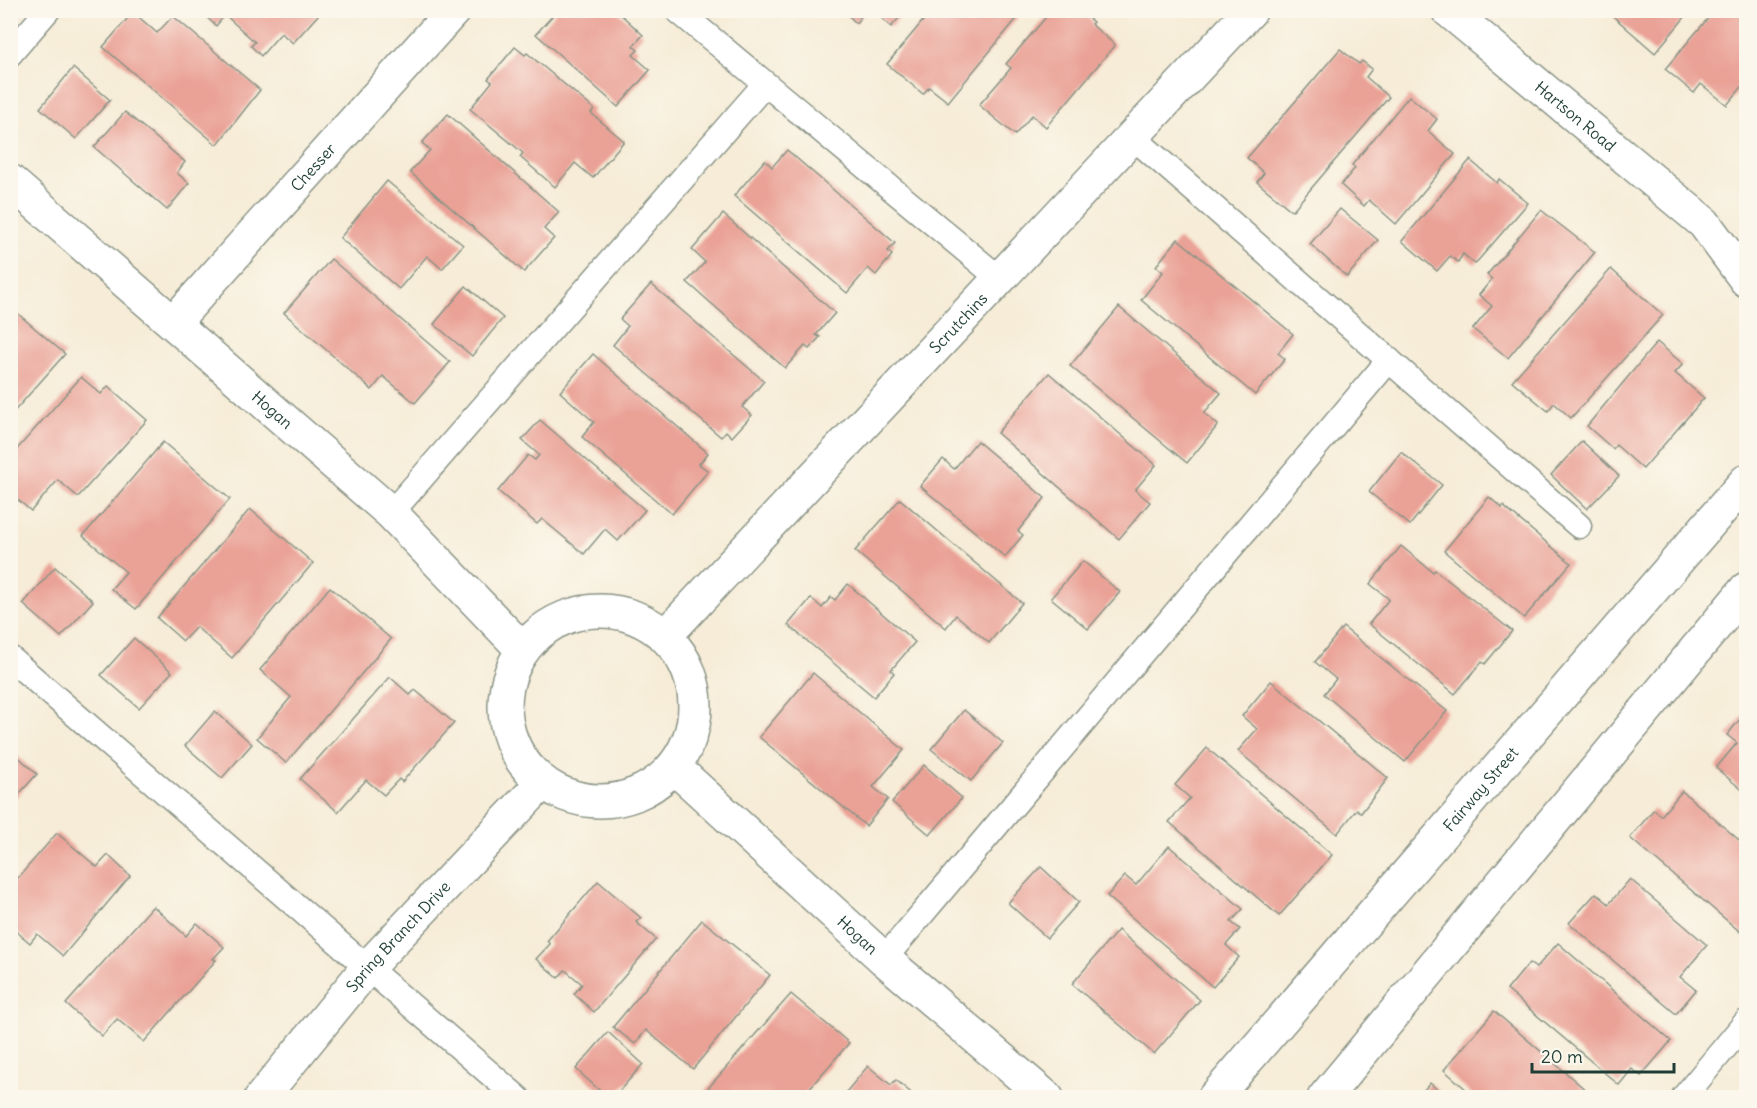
<svg xmlns="http://www.w3.org/2000/svg" width="1757" height="1108" font-family="Delius,sans-serif">
  <style>
    .building { fill: #eaa196 }
    .lines { fill: none; stroke-linecap: round; stroke-linejoin: round }
    .service-casing { stroke: #8a9486; stroke-width: 27 }
    .minor-casing { stroke: #8a9486; stroke-width: 36 }
    .tertiary-casing { stroke: #8a9486; stroke-width: 36 }
    .service { stroke: #fff; stroke-width: 24 }
    .minor { stroke: #fff; stroke-width: 33 }
    .tertiary { stroke: #fff; stroke-width: 33 }
    .labels { text-anchor: middle; stroke-width: 6; stroke-linejoin: round; paint-order: stroke }
    .street-label { font-size: 16px; fill: #1f3d34; stroke: #fbf7ec }
  </style>
  <rect width="100%" height="100%" fill="#fbf7ec"/>
  <filter id="ink" filterUnits="userSpaceOnUse"><feTurbulence type="fractalNoise" baseFrequency=".0167" numOctaves="2"/><feDisplacementMap in="SourceGraphic" scale="12" xChannelSelector="R" yChannelSelector="G"/><feConvolveMatrix kernelMatrix="1 2 1 2 8 2 1 2 1" color-interpolation-filters="sRGB"/></filter>
  <filter id="wash" filterUnits="userSpaceOnUse"><feTurbulence type="fractalNoise" baseFrequency=".008" numOctaves="4" result="noise"/><feDisplacementMap in="SourceGraphic" scale="24" xChannelSelector="R" yChannelSelector="G"/><feGaussianBlur stdDeviation="1.35" result="paint"/><feColorMatrix in="noise" values="0 0 0 0 0 0 0 0 0 0 0 0 0 0 0 0 0 1.4 0 .05"/><feComposite in="paint" operator="in"/></filter>
  <g filter="url(#wash)">
    <rect width="100%" height="100%" fill="#f6ecd7"/>
    <g id="blocks">
      <g class="building">
        <path d="M199 10H314L319 14 293 43 281 33 261 56 251 46 255 42 225 15 216 26Z"/>
        <path d="M553 10H616L643 35 633 46 638 50 633 55 650 70 618 107 536 34 555 13Z"/>
        <path d="M843 10H866L856 23Z"/>
        <path d="M873 10H906L891 27Z"/>
        <path d="M932 10H1024L948 102 929 87 923 94 887 64Z"/>
        <path d="M1052 10H1079L1093 22 1091 24 1115 45 1046 127 1032 115 1015 135 979 105 1011 68 1006 64Z"/>
        <path d="M1606 10H1691L1655 53Z"/>
        <path d="M1715 10H1746V82L1727 105 1701 84 1694 93 1665 69Z"/>
        <path d="M133 12 157 33 173 16 260 90 217 145 103 47Z"/>
        <path d="M515 47 525 55 527 53 594 109 591 113 624 141 593 178 575 163 555 187 520 157 523 153 470 109 492 82 488 79Z"/>
        <path d="M1340 49 1359 64 1362 61 1372 69 1366 77 1389 97 1292 211 1257 182 1264 173 1247 158Z"/>
        <path d="M73 68 110 100 76 139 40 108Z"/>
        <path d="M1409 96 1437 119 1428 131 1455 154 1396 224 1369 200 1364 206 1341 185 1355 168 1352 165Z"/>
        <path d="M125 112 185 162 177 173 189 183 167 210 94 147Z"/>
        <path d="M448 114 559 212 544 229 554 238 524 272 410 172 430 150 422 143Z"/>
        <path d="M787 150 895 243 888 251 892 255 876 275 868 268 847 293 734 196 765 160 772 167Z"/>
        <path d="M1470 160 1497 183 1499 179 1528 203 1475 264 1463 254 1458 262 1450 256 1437 271 1402 241Z"/>
        <path d="M387 181 463 245 442 269 427 256 399 289 340 238Z"/>
        <path d="M1340 209 1378 240 1347 277 1310 244Z"/>
        <path d="M1541 210 1595 252 1508 358 1473 329 1492 306 1479 295 1492 279 1487 275Z"/>
        <path d="M723 214 835 313 816 335 820 337 809 349 805 346 785 368 687 282 705 262 692 250Z"/>
        <path d="M1178 239 1293 334 1278 353 1285 359 1255 395 1141 300 1163 272 1156 266Z"/>
        <path d="M331 259 450 362 415 403 383 376 372 390 284 313Z"/>
        <path d="M1611 269 1663 315 1571 418 1554 403 1548 411 1512 381Z"/>
        <path d="M651 284 764 381 742 407 752 415 732 437 726 431 721 437 613 345 628 326 620 319Z"/>
        <path d="M466 286 503 318 472 356 434 324Z"/>
        <path d="M10 307 65 354 10 416Z"/>
        <path d="M1119 307 1221 393 1204 413 1218 425 1187 463 1070 366Z"/>
        <path d="M1657 342 1683 364 1675 373 1704 398 1643 469 1616 445 1613 449 1587 426Z"/>
        <path d="M593 354 708 453 699 464 708 471 672 514 582 437 594 422 560 392Z"/>
        <path d="M1049 373 1156 465 1135 490 1150 502 1119 539 997 433Z"/>
        <path d="M81 377 101 394 108 386 147 420 78 497 58 480 31 511 10 493V457Z"/>
        <path d="M540 420 645 510 618 541 605 529 584 554 542 519 537 524 498 491 528 455 535 460 539 455 522 440Z"/>
        <path d="M977 441 1045 498 1018 531 1023 535 1005 557 920 486 943 459 954 469Z"/>
        <path d="M1582 441 1619 476 1587 509 1551 475Z"/>
        <path d="M163 442 230 499 136 609 111 589 126 572 83 536Z"/>
        <path d="M1401 452 1442 485 1410 525 1369 492Z"/>
        <path d="M1489 497 1502 508 1503 506 1571 563 1524 618 1444 551Z"/>
        <path d="M900 499 1022 603 989 643 956 615 946 628 855 551Z"/>
        <path d="M250 509 313 563 232 658 196 627 183 641 157 618Z"/>
        <path d="M1401 546 1433 572 1435 570 1512 631 1485 664 1482 662 1455 694 1369 624 1389 599 1370 584Z"/>
        <path d="M1083 561 1120 592 1088 629 1051 598Z"/>
        <path d="M55 567 93 601 61 637 23 604Z"/>
        <path d="M848 584 915 642 891 670 894 673 874 697 788 625 811 598 822 608 831 597 835 600Z"/>
        <path d="M330 587 391 639 286 763 257 738 291 697 260 670Z"/>
        <path d="M1343 627 1447 711 1405 762 1324 694 1336 679 1315 662Z"/>
        <path d="M134 638 172 672 139 708 101 675Z"/>
        <path d="M813 673 904 750 873 787 888 799 866 826 759 737Z"/>
        <path d="M390 677 410 695 415 690 454 723 402 782 399 779 384 795 366 780 338 812 300 779Z"/>
        <path d="M1271 681 1388 778 1361 813 1357 809 1337 834 1238 751 1257 729 1242 716Z"/>
        <path d="M964 710 1003 743 971 781 931 749Z"/>
        <path d="M215 711 252 744 222 778 185 746Z"/>
        <path d="M1746 712V793L1716 768 1737 743 1727 735Z"/>
        <path d="M1207 748 1332 855 1279 916 1169 822 1190 798 1175 785Z"/>
        <path d="M13 752 37 774 10 804V755Z"/>
        <path d="M924 765 962 798 930 835 892 802Z"/>
        <path d="M1682 791 1746 846V931L1744 935 1630 838 1654 809 1661 816Z"/>
        <path d="M57 833 97 867 108 855 130 876 63 956 37 934 30 943 17 932 10 940V887Z"/>
        <path d="M1169 846 1243 909 1231 922 1240 929 1226 945 1239 957 1213 987 1107 896 1125 876 1136 885Z"/>
        <path d="M1041 867 1079 902 1047 938 1008 903Z"/>
        <path d="M1630 879 1707 945 1680 977 1696 990 1676 1014 1569 923 1596 893 1609 904Z"/>
        <path d="M598 881 641 918 636 922 656 939 594 1012 574 994 582 984 565 970 558 978 536 959 550 944 547 941Z"/>
        <path d="M153 906 186 936 197 923 224 947 213 959 216 960 144 1042 117 1019 102 1036 66 1004Z"/>
        <path d="M702 920 770 975 693 1069 646 1030 635 1044 613 1027Z"/>
        <path d="M1118 930 1200 1000 1154 1054 1072 984Z"/>
        <path d="M1558 943 1671 1041 1641 1076 1632 1069 1619 1085 1507 990 1529 963 1536 968Z"/>
        <path d="M791 994 849 1043 801 1098H767L764 1095 762 1098H705L702 1095Z"/>
        <path d="M1494 1011 1595 1098H1476L1444 1070Z"/>
        <path d="M608 1032 643 1064 613 1098H608L576 1069Z"/>
        <path d="M868 1066 891 1085 896 1080 917 1098H841Z"/>
        <path d="M1430 1083 1447 1098H1417Z"/>
      </g>
    </g>
  </g>
  <g filter="url(#ink)">
    <use href="#blocks" fill-opacity="0" stroke="#8a9486" stroke-width="1.5"/>
    <g class="lines">
      <g class="service-casing">
        <g id="service">
          <path d="M677 10 1000 279"/>
          <path d="M10 54 48 10"/>
          <path d="M1133 137 1579 526"/>
          <path d="M391 513 765 84"/>
          <path d="M10 658 518 1098"/>
          <path d="M884 959 1389 360"/>
          <path d="M1683 1098 1746 1022"/>
        </g>
      </g>
      <g class="minor-casing">
        <g id="minor">
          <path id="s1" d="M10 181 391 513 523 650"/>
          <path id="s2" d="M174 322 454 10"/>
          <path id="s3" d="M674 767 884 959 1047 1098"/>
          <path id="s4" d="M1214 1098 1746 481"/>
          <path d="M1324 1098 1746 589"/>
        </g>
      </g>
      <g class="tertiary-casing">
        <g id="tertiary">
          <path id="s5" d="M1448 10 1704 223 1746 280"/>
          <circle cx="600" cy="706" r="95"/>
          <path id="s6" d="M665 636 1251 10"/>
          <path id="s7" d="M261 1098 367 968 543 782"/>
        </g>
      </g>
      <use href="#service" class="service"/>
      <use href="#minor" class="minor"/>
      <use href="#tertiary" class="tertiary"/>
    </g>
  </g>
  <g class="labels">
    <g class="street-label">
      <text dy="6" stroke="none"><textPath href="#s5" startOffset="166">Hartson Road</textPath></text>
      <text dy="6" stroke="none"><textPath href="#s2" startOffset="208">Chesser</textPath></text>
      <text dy="6" stroke="none"><textPath href="#s6" startOffset="429">Scrutchins</textPath></text>
      <text dy="6" stroke="none"><textPath href="#s1" startOffset="348">Hogan</textPath></text>
      <text dy="6" stroke="none"><textPath href="#s4" startOffset="408">Fairway Street</textPath></text>
      <text dy="6" stroke="none"><textPath href="#s3" startOffset="249">Hogan</textPath></text>
      <text dy="6" stroke="none"><textPath href="#s7" startOffset="212">Spring Branch Drive</textPath></text>
    </g>
  </g>
  <rect width="1757" height="1108" fill="none" stroke="#fbf7ec" stroke-width="36"/>
  <path d="M1532 1063v9h142v-9" fill="none" stroke="#1f3d34" stroke-width="3"/>
  <text x="1541" y="1063" font-size="18" fill="#1f3d34" stroke="#fbf7ec" stroke-width="4.5" paint-order="stroke">20 m</text>
</svg>
